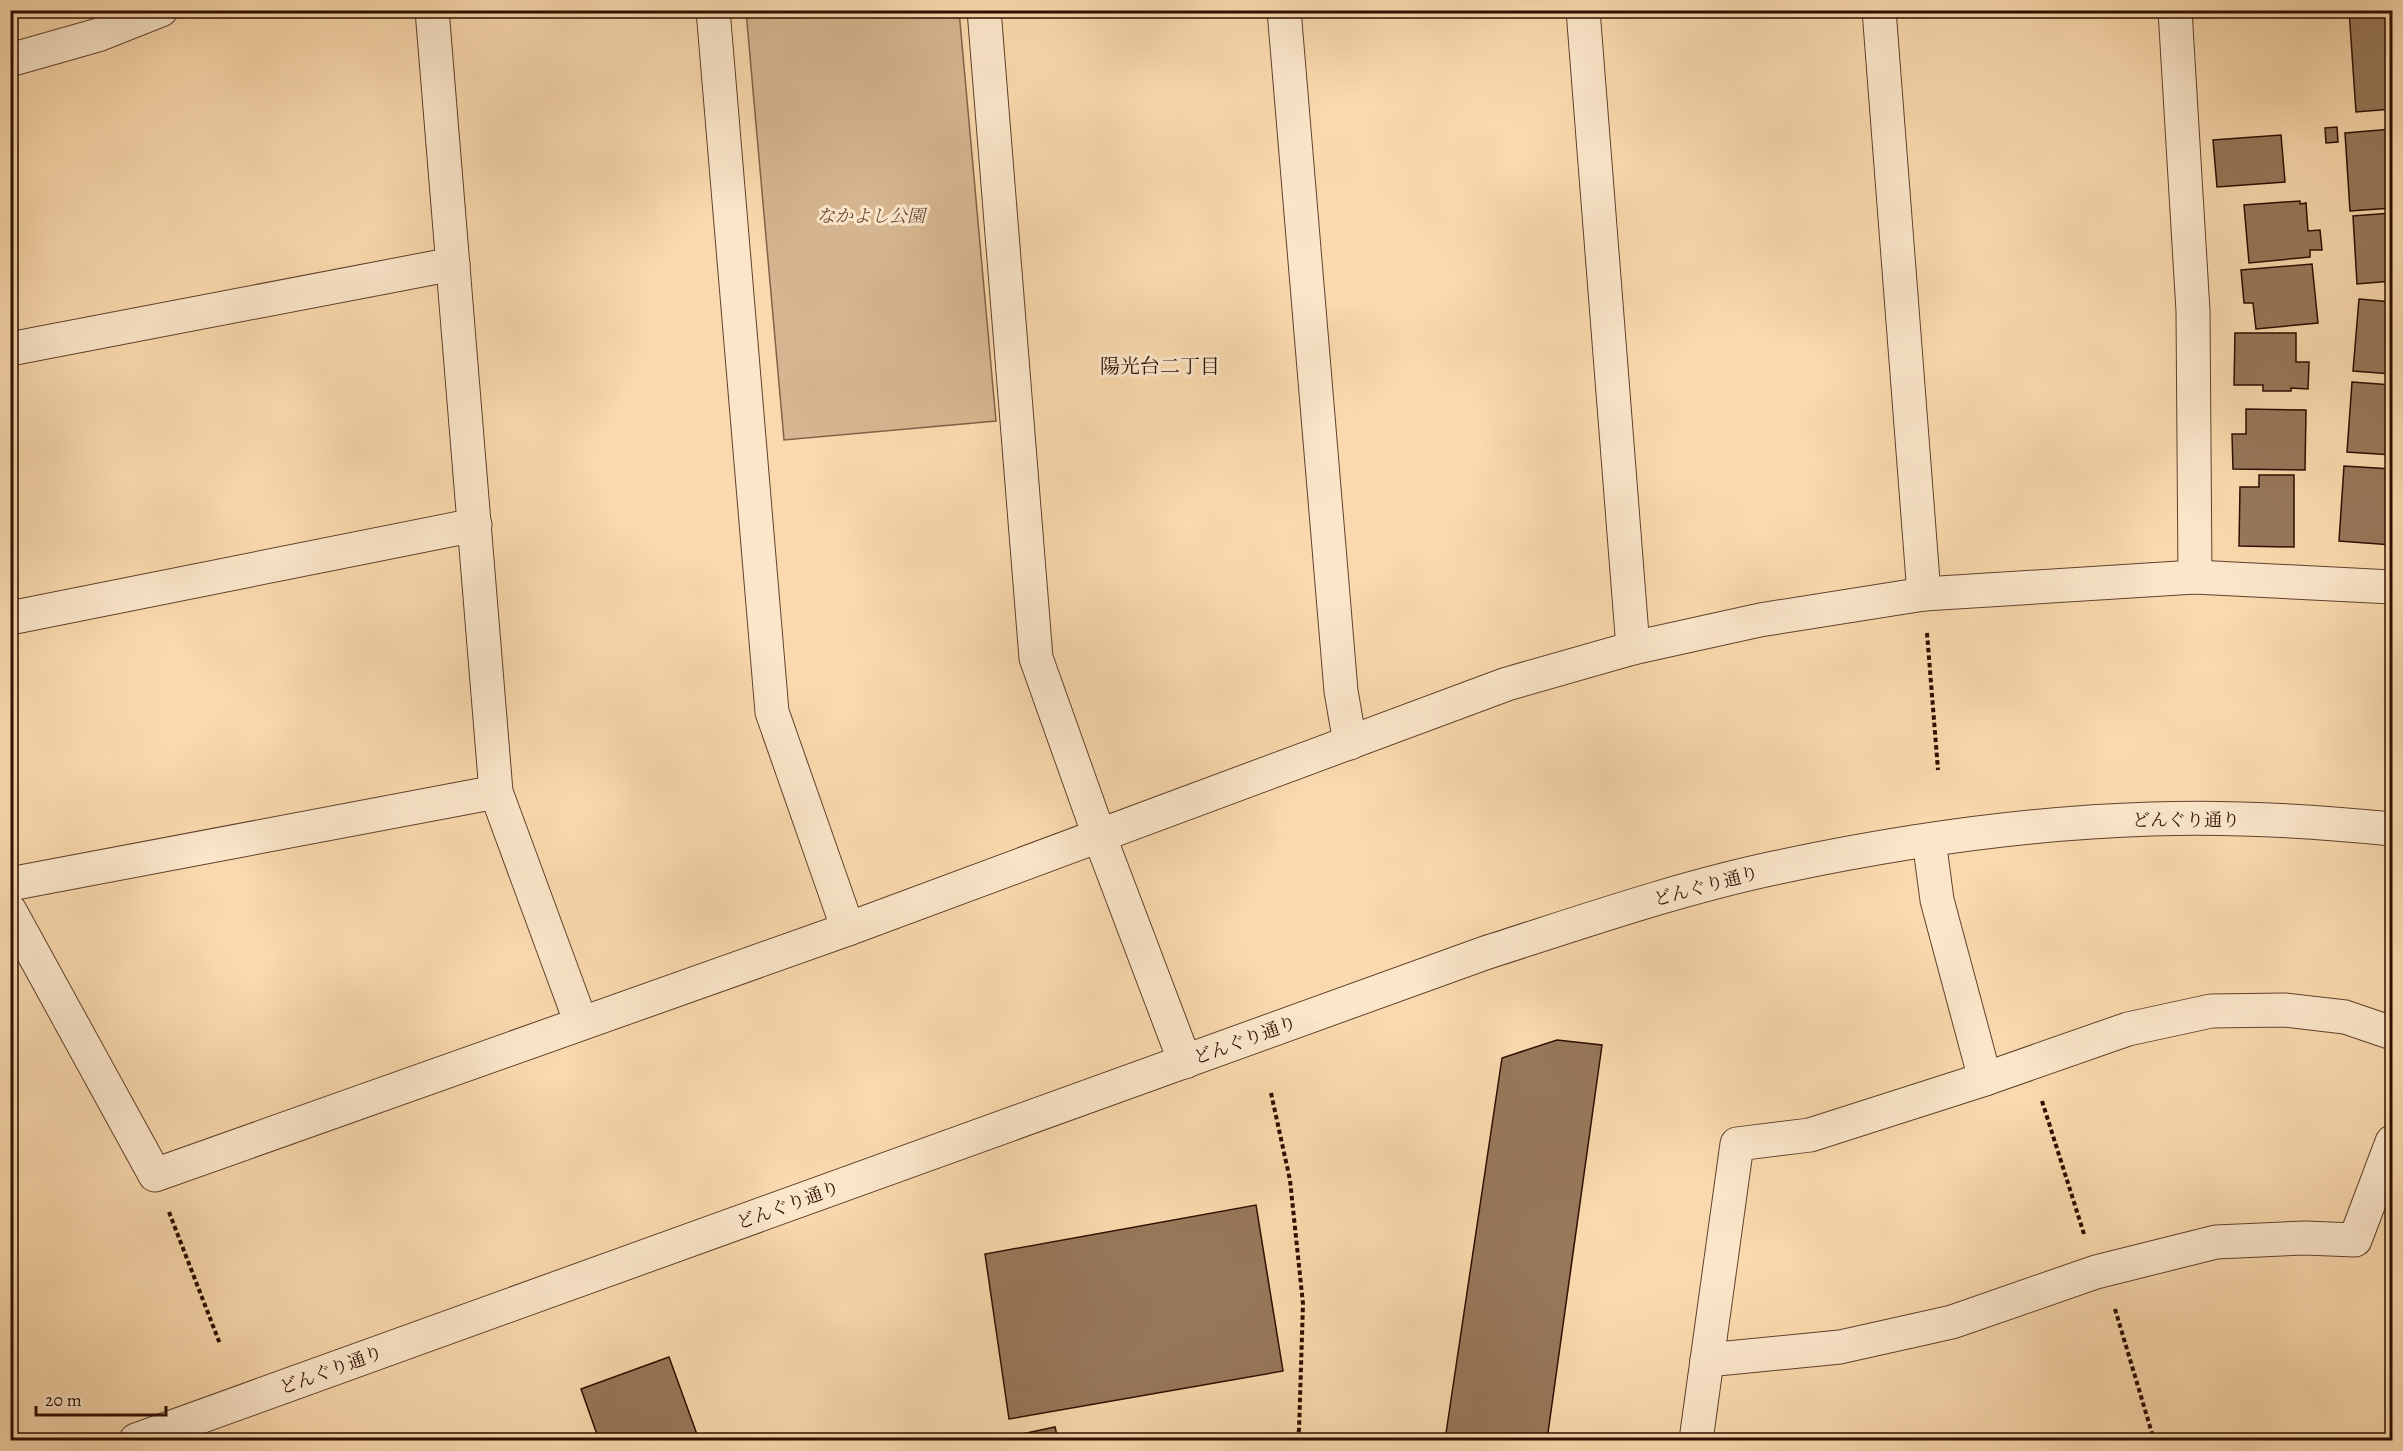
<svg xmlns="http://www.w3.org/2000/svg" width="2403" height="1451" font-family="Alegreya,'Noto Serif JP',serif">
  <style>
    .green { fill: #d6b690; stroke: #826248; stroke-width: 1.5 }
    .building { fill: #97785a; stroke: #2d0e01; stroke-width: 1.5 }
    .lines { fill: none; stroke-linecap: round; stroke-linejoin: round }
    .minor-casing { stroke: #60412c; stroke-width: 35 }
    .tertiary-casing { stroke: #60412c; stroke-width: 35 }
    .path { stroke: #2d0e01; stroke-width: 4; stroke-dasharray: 4.5 3; stroke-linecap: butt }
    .minor { stroke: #fbe6ca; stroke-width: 33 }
    .tertiary { stroke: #fbe6ca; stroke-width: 33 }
    .labels { text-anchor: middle; stroke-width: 6; stroke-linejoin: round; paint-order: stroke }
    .park-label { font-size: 18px; font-style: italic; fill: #684933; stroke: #fbe6ca }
    .street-label { font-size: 18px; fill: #2d0e01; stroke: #fbe6ca }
    .neighbourhood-label { font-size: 20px; fill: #2d0e01; stroke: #fbe6ca }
  </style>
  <rect width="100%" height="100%" fill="#f9d9ad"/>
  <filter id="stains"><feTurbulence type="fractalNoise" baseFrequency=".00333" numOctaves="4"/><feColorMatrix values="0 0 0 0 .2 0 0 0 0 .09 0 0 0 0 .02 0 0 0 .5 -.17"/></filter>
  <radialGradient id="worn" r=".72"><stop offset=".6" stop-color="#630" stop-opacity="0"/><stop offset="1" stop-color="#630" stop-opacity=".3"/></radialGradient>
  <path class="green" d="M746 11H959L996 421 784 440Z"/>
  <g class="building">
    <path d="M2349 10H2392V109L2356 112Z"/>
    <path d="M2337 127 2338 142 2326 143 2325 128Z"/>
    <path d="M2392 129V208L2350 211 2345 133Z"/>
    <path d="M2281 135 2285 182 2217 187 2213 140Z"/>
    <path d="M2300 201V204L2306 203 2308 231 2320 230 2322 250H2310V257L2249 263 2244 205Z"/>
    <path d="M2392 213V281L2357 284 2353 216Z"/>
    <path d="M2312 264 2318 323 2256 329 2253 303H2244L2241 270Z"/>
    <path d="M2359 299 2392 302V374L2353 371Z"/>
    <path d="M2235 333H2296V362H2309L2308 389 2291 388V391H2263V385H2234Z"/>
    <path d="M2352 382 2392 385V455L2347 452Z"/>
    <path d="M2246 409 2306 410 2305 470 2233 469 2232 434H2246Z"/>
    <path d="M2344 466 2392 469V545L2339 541Z"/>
    <path d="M2259 475H2294V547L2239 546 2240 487H2259Z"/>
    <path d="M1557 1040 1602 1045 1547 1440H1445L1502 1058Z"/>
    <path d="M1256 1205 1283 1371 1009 1419 985 1254Z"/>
    <path d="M669 1357 699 1440H599L581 1389Z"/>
    <path d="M1055 1427 1058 1440H993Z"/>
  </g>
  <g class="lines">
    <g class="minor-casing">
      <g id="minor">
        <path d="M432 10 496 792 581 1023"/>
        <path d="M713 10 772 712 848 929"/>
        <path d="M984 10 1036 658 1099 835 1185 1062"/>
        <path d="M1284 10 1341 691 1350 743"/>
        <path d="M1583 10 1633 648"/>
        <path d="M1879 10 1924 594"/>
        <path d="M2175 10 2193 311 2195 577"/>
        <path d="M10 349 453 264"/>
        <path d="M10 618 475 525"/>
        <path d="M10 884 496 792"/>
        <path d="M10 911 155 1175 848 929 1507 684 1633 648 1760 620 1924 594 2195 577 2392 587"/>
        <path d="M1985 1079 2128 1029 2211 1011 2284 1010 2345 1017 2392 1033"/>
        <path d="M1707 1360 1840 1347 1952 1322 2096 1272 2216 1242 2305 1238 2355 1240 2392 1142"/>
        <path d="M1696 1440 1737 1144 1810 1135 1985 1079 1937 900 1929 840"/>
      </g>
    </g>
    <g class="tertiary-casing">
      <g id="tertiary">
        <path d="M10 60 98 35 161 10"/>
        <path d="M136 1440 1485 953C1582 922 1679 888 1779 867 1901 841 2026 823 2151 819 2232 816 2313 821 2392 829"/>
      </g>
    </g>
    <g class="path">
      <path d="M1927 633 1938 770"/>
      <path d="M1271 1093 1290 1180 1303 1304 1299 1430 1296 1440"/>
      <path d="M2042 1101 2084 1234"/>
      <path d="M169 1212 220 1344"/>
      <path d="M2115 1309 2154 1440"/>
    </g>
    <use href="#minor" class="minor"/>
    <use href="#tertiary" class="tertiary"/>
  </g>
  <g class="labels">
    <g class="park-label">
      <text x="871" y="222">なかよし公園</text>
    </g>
    <g class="street-label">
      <text x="2186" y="826">どんぐり通り</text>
      <text transform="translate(1706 886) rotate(-15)" y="6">どんぐり通り</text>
      <text transform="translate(1245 1040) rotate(-20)" y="6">どんぐり通り</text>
      <text transform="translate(788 1205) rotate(-20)" y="6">どんぐり通り</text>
      <text transform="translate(331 1370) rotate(-20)" y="6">どんぐり通り</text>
    </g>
    <g class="neighbourhood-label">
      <text x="1160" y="373">陽光台二丁目</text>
    </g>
  </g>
  <rect width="2403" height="1451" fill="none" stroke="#f9d9ad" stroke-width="36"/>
  <rect x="12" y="12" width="2379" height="1427" fill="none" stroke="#2d0e01" stroke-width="3"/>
  <rect x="18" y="18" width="2367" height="1415" fill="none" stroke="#2d0e01" stroke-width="1.5"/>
  <path d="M36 1406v9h130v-9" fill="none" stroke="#2d0e01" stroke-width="3"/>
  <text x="45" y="1406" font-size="18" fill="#2d0e01" stroke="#fbe6ca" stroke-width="4.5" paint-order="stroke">20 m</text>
  <rect width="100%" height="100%" filter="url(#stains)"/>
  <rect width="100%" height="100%" fill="url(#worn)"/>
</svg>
